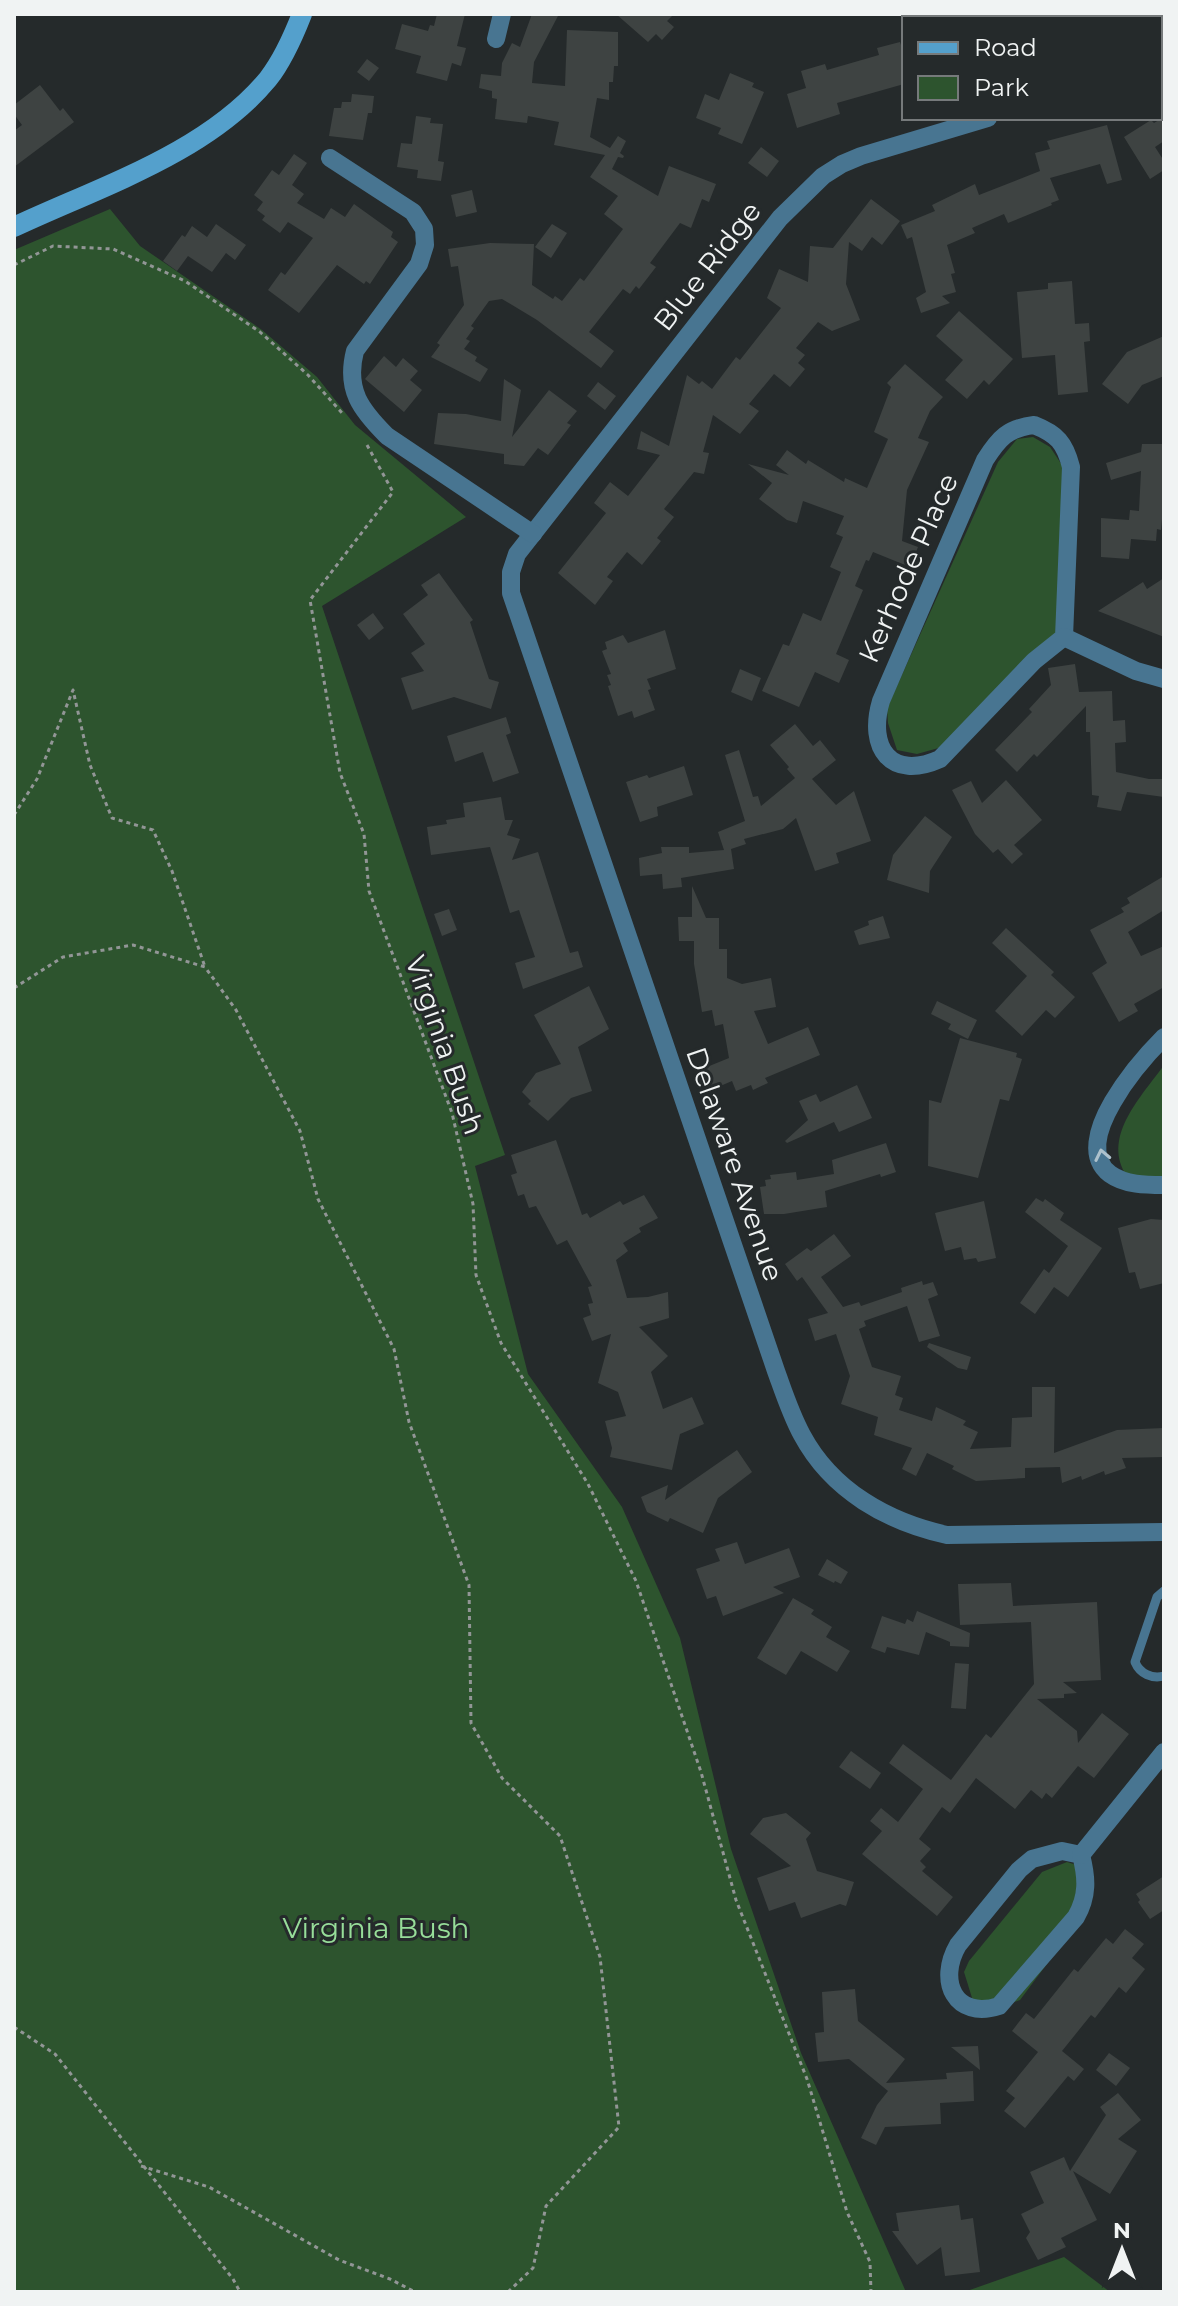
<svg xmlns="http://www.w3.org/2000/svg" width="1178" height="2306" font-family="Montserrat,sans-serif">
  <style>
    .green { fill: #2d542e }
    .building { fill: #3e4342 }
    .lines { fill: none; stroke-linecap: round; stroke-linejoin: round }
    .path { stroke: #929696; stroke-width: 3; stroke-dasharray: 4 4; stroke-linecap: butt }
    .service { stroke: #487591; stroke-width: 9 }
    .minor { stroke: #487591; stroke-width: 18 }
    .secondary { stroke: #54a0cc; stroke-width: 20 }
    .oneway { stroke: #adc1cc }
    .labels { text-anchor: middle; stroke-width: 6; stroke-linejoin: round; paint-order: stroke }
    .street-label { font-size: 28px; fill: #f0f3f3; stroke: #252a2b }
    .park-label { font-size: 28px; fill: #97dd99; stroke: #252a2b }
  </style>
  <rect width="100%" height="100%" fill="#252a2b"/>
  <g class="green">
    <path d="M110 209 140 246 262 330 317 377 355 425 466 517 322 606 505 1155 475 1166 528 1374 622 1507 680 1638 731 1849 801 2053 906 2292H14V250Z"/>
    <path d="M1033 437 1050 447 1064 468 1056 633 942 747 917 754 897 750 888 723 887 708 998 462 1017 439Z"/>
    <path d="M1164 1065V1182L1125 1173C1103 1135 1142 1096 1164 1065Z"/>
    <path d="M1067 1862 1086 1868 1090 1879 1091 1905 1020 2000 994 2009 973 2001 964 1972 969 1961 1042 1872Z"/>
    <path d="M1064 2257 1110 2292H964Z"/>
  </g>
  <g class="building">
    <path d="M437 14H465L457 46 466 48 461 66 452 63 447 81 416 73 421 56 395 49 402 24 428 31 430 25 434 26Z"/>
    <path d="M532 14H559L534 62 532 83 565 86 567 30 618 32V66H614L613 82H609V100L597 98 590 137 610 148 618 136 626 141 620 153 624 156 623 158 618 157 612 169 658 196 669 166 716 184 709 202 702 199 691 228 680 223 650 263 656 267 639 289 636 286 630 294 623 289 589 332 614 351 601 368 537 320 502 299 489 301 471 326 474 328 466 339 470 341 464 349 477 357 475 361 488 369 480 382 431 357 440 345 437 343 464 305 458 266 451 267 448 249 490 243 534 244 532 285 553 299 555 296 562 301 580 278 584 281 623 229 604 214 618 196 590 177 605 155 554 145 559 122 528 116 527 123 495 119 497 99 492 98V91L479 88 481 74 501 76 502 63 512 43 520 47Z"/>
    <path d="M616 14H674L667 21 674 27 662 40 656 34 648 42Z"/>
    <path d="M900 42 904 54V84L837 103 840 114 797 128 787 94 806 88 801 71 825 64 827 70 879 55 877 48Z"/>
    <path d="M367 59 379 68 369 81 357 72Z"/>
    <path d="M730 73 754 83 752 87 764 92 742 144 718 134 721 128 696 118 705 94 719 100Z"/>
    <path d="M40 85 60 111 63 108 74 122 14 167V131L22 125 14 114V105Z"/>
    <path d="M352 94 374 96 372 113H368L363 140 329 136 334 108H341L342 102H351Z"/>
    <path d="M416 116 431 118 430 123 443 124 438 161 444 162 441 181 417 178 418 170 397 167 401 143 412 144Z"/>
    <path d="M1164 117V141L1155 147 1164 161V170L1150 179 1124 137 1151 120 1154 123Z"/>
    <path d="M1107 125 1122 180 1107 184 1100 164 1050 178 1059 200 1051 203 1052 205 1008 223 1004 214 972 228 975 233 947 245 955 273 951 274 956 292 942 296 950 303 921 313 916 298 926 292 912 237 907 239 901 225 935 211 932 205 975 184 979 195 1040 171 1035 153 1050 149 1047 141Z"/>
    <path d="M761 147 779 161 767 177 748 163Z"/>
    <path d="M294 154 307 163 292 185 304 194 297 203 324 219 331 208 345 217 354 204 393 232 391 237 398 242 370 284 366 281 364 284 337 265 299 313 268 290 281 272 285 275 313 238 288 222 280 233 262 220 265 216 257 210 263 202 254 195 272 170 279 175Z"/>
    <path d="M472 190 477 212 456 217 451 195Z"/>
    <path d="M871 199 900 221 882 245 872 237 862 251 849 242 846 284 860 320 832 331 818 322 796 348 805 355 798 363 805 369 790 387 774 374 749 404 759 411 740 434 713 415 703 452 709 453 704 474 694 472 664 509 674 517 657 538 661 541 642 565 627 552 607 577 613 581 595 605 558 573 606 513 594 503 610 482 628 496 660 455 637 449 641 431 669 446 687 375 699 384 702 381 712 389 736 357 740 360 781 308 767 298 779 269 808 282 810 246 833 248Z"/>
    <path d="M216 224 246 245 235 260 226 253 212 272 188 256 177 271 163 261 182 235 185 237 192 226 207 237Z"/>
    <path d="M552 224 567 233 551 258 535 247Z"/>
    <path d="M1072 281 1075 324 1089 323 1090 341 1084 342 1088 392 1058 395 1055 355 1022 358 1017 292 1048 289V283Z"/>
    <path d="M959 311 1013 359 989 385 984 380 967 399 945 380 963 360 936 336Z"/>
    <path d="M1164 336V376L1142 385 1128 404 1102 384 1127 352Z"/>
    <path d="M384 356 396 367 403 358 418 371 410 380 422 390 404 412 365 379Z"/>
    <path d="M905 364 943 397 930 411 918 438 929 442 907 490 902 541 918 547 910 567 873 552 869 561 866 560 855 586 863 590 836 654 849 660 839 683 815 672 799 707 762 691 783 644 789 646 803 613 821 621 841 572 830 567 843 537 836 534 844 516 803 501 797 523 787 520 759 499 772 483 748 464 789 475 776 465 787 450 806 464 808 460 844 482 845 478 867 488 888 439 874 432 891 387 887 383Z"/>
    <path d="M504 379 521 390 512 437 549 390 577 411 567 423 571 425 548 455 538 448 524 466 504 464V454L434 444 438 413 466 414 501 421Z"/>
    <path d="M598 382 616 396 605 410 587 396Z"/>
    <path d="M1142 444H1164V499L1161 530 1157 529 1156 541 1131 539 1129 559 1101 557V518L1129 520 1130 510 1139 511 1141 471 1111 480 1106 463 1141 452Z"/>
    <path d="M439 573 473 620 470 622 489 679 499 682 491 709 454 697 412 710 401 678 424 671 411 653 425 644 403 614 428 595 421 585Z"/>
    <path d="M1164 578V637L1098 611 1143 582 1147 589Z"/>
    <path d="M373 613 384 628 369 640 357 625Z"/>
    <path d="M665 630 676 669 647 679 651 689 648 690 655 710 634 718 632 711 618 716 608 686 611 685 607 675 611 674 602 651 607 649 605 642 623 635 628 643Z"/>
    <path d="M1075 664 1079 692 1112 691 1113 721 1125 720 1126 742 1115 743 1116 772 1149 779H1164V797L1127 792 1121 811 1097 807 1099 796 1092 795 1090 732H1086V706L1037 757 1034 754 1017 772 995 750 1032 712 1029 709 1051 685 1048 668Z"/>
    <path d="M740 669 761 678 752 701 731 692Z"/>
    <path d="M506 717 511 733 506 735 519 773 493 782 483 752 455 762 447 736Z"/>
    <path d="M795 724 813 746 820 740 836 760 812 779 836 805 854 791 871 841 836 853 839 863 815 871 796 818 783 829 744 839 746 844 731 849 734 869 681 878 682 887 663 889 662 874 640 876 639 858 662 853 661 847H689V853L724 850 718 832 745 821 725 755 739 750 753 797 758 796 761 806 795 778 787 769 789 767 770 745Z"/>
    <path d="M684 766 693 795 657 807 658 816 640 822 626 782 647 775 649 778Z"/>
    <path d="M1006 780 1042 820 1014 845 1023 854 1012 864 998 849 993 853 975 834 952 790 971 781 982 803Z"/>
    <path d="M501 797 505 820H513L507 835 520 839 512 860 538 852 570 953 578 951 583 967 523 989 515 963 535 957 519 910 510 913 490 847 431 855 427 827 447 824 446 820 465 817 463 803Z"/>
    <path d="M925 816 952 837 930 871 929 893 887 880 893 855Z"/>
    <path d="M1164 876V910L1128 932 1141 956 1164 946V987L1134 1004 1138 1011 1119 1022 1092 973 1107 963 1090 930 1124 912 1121 908 1130 903 1127 898Z"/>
    <path d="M692 886 706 918H719V949H727V978L742 984 771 978 776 1007 754 1011 768 1044 808 1027 820 1055 765 1078 768 1083 753 1090 751 1085 736 1091 732 1081 711 1090 702 1069 729 1058 723 1024 715 1026 712 1010 702 1012 694 964V941H679L678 917H692Z"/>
    <path d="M449 909 457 930 442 936 434 914Z"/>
    <path d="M883 916 890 938 859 945 854 931 869 925 868 921Z"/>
    <path d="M1006 928 1054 972 1051 975 1075 997 1055 1018 1046 1010 1022 1036 995 1011 1027 976 992 943Z"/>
    <path d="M589 986 609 1029 578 1047 592 1091 571 1098 548 1121 528 1104 531 1101 522 1092 536 1073 561 1064 534 1015Z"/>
    <path d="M937 1001 977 1020 968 1039 948 1029 951 1024 931 1014Z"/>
    <path d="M960 1038 1017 1053 1016 1057 1022 1059 1009 1101 1000 1099 978 1178 928 1166 929 1100 941 1103Z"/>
    <path d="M857 1085 872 1118 839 1132 834 1122 787 1143 785 1141 808 1120 799 1101 816 1094 820 1102Z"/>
    <path d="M556 1140 582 1215 587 1213 590 1218 620 1201 623 1205 644 1195 658 1218 639 1228 641 1232 623 1243 628 1251 616 1260 627 1298 648 1297 668 1292 669 1318 639 1327 668 1356 651 1372 663 1409 692 1397 704 1424 680 1434 672 1470 610 1457 612 1448 605 1421 626 1416 618 1392 598 1383 611 1334 592 1341 583 1318 591 1315 588 1304 593 1303 588 1287 592 1286 567 1240 557 1245 536 1206 529 1208 524 1194 518 1196 511 1175 517 1173 511 1155Z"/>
    <path d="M886 1143 896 1172 881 1177 880 1174 825 1191 827 1207 784 1214H764L760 1187 766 1186 765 1180 771 1179 770 1175 796 1172 797 1180 834 1174 832 1160Z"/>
    <path d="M1036 1198 1043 1202 1045 1199 1064 1213 1060 1220 1102 1248 1068 1297 1054 1287 1035 1314 1020 1303 1044 1269 1049 1273 1068 1246 1025 1212Z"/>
    <path d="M984 1201 996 1258 978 1262 976 1258 964 1260 961 1247 945 1251 935 1213Z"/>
    <path d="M1151 1219 1164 1220V1283L1140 1289 1135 1272 1129 1273 1118 1228Z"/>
    <path d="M834 1234 851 1256 821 1277 843 1307 859 1302 861 1306 902 1292 901 1288 922 1281 923 1285 933 1282 938 1295 928 1299 940 1336 919 1342 907 1306 864 1321 866 1326 859 1329 872 1367 901 1376 895 1395 903 1398 899 1410 932 1421 936 1407 966 1421 963 1425 978 1432 970 1449 1011 1447 1012 1418 1032 1417V1387H1055L1054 1453 1117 1430 1164 1428V1457L1122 1458 1126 1468 1105 1475 1104 1471 1082 1480 1081 1476 1062 1483 1060 1467 1025 1468V1478L976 1481 952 1469 954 1466 927 1453 916 1476 902 1469 912 1448 874 1435 878 1417 841 1404 850 1376 836 1334 815 1341 808 1319 828 1313 802 1277 797 1281 785 1264 807 1248 811 1251Z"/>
    <path d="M929 1343 971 1357 967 1370 958 1368 927 1347Z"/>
    <path d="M737 1450 752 1472 718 1498 703 1533 670 1518 668 1522 647 1512 641 1497 668 1485 665 1500Z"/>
    <path d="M737 1542 745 1564 789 1548 800 1577 773 1587 784 1593 723 1616 716 1596 707 1599 696 1569 720 1561 715 1549Z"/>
    <path d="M827 1559 848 1572 841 1584 835 1581 834 1583 818 1575Z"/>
    <path d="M1011 1583 1013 1606 1097 1602 1101 1680 1063 1682 1077 1693 1064 1694V1698L1037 1699 1077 1731 1078 1743 1102 1713 1129 1734 1094 1778 1078 1766 1052 1798 1046 1793 1042 1799 1031 1790 1015 1809 976 1778 950 1813 942 1807 919 1839 931 1849 920 1861 926 1867 922 1871 953 1897 937 1916 862 1854 882 1831 870 1821 881 1808 898 1822 923 1789 889 1763 903 1744 951 1780 986 1734 991 1738 1034 1684 1031 1622 960 1625 958 1584Z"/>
    <path d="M793 1598 814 1610 811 1614 832 1627 826 1637 850 1651 837 1672 801 1651 786 1675 757 1658Z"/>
    <path d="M917 1611 970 1633 969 1647 950 1646V1642L926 1632 919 1655 887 1647 885 1653 871 1648 882 1616 905 1624 907 1619 913 1622Z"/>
    <path d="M955 1663 969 1664 966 1709 951 1708Z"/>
    <path d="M851 1751 881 1773 870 1789 839 1767Z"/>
    <path d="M786 1813 811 1833 806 1839 817 1871 854 1882 846 1906 840 1904 801 1918 795 1902 769 1911 757 1878 791 1866 750 1834 763 1818Z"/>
    <path d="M1164 1876V1910L1150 1919 1138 1902 1140 1900 1136 1894Z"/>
    <path d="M1125 1929 1144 1944 1132 1958 1145 1969 1126 1993 1119 1987 1095 2018 1091 2015 1062 2051 1084 2069 1074 2081 1068 2076 1025 2128 1004 2111 1015 2098 1006 2091 1038 2052 1012 2031 1026 2013 1034 2019 1074 1969 1078 1972 1106 1938 1113 1944Z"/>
    <path d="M855 1989 858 2021 905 2059 886 2083 947 2079 946 2073 973 2071 974 2101 940 2103 941 2124 885 2127 876 2145 861 2138 877 2105 888 2091 849 2059 818 2062 815 2033 824 2032 822 1992Z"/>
    <path d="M978 2046 980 2070 951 2047Z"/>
    <path d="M1109 2053 1130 2068 1116 2086 1096 2070Z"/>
    <path d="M1118 2093 1141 2120 1118 2139 1137 2151 1110 2194 1073 2171 1097 2220 1061 2238 1066 2247 1038 2260 1026 2238 1030 2232 1021 2214 1044 2203 1030 2172 1064 2157 1070 2171 1106 2115 1100 2107Z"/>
    <path d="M959 2205 961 2220 973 2218 980 2272 945 2276 941 2247 917 2265 892 2231H899L896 2213Z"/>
  </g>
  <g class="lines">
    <g class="path">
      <path d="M14 265 53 246 113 249 185 281 260 332 308 375 343 414"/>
      <path d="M367 445 393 492 310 600 340 773 364 834 369 891 452 1113 473 1204 476 1275 501 1343 588 1484 636 1581 701 1772 736 1900 807 2079 847 2212 870 2262 871 2292"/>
      <path d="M14 815 37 779 73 690 90 765 112 818 153 830 172 871 205 967"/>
      <path d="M14 988 63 957 133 945 205 967 236 1010 300 1131 318 1199 394 1349 409 1422 469 1585 471 1723 502 1778 560 1836 600 1957 619 2127 546 2206 533 2268 508 2292"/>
      <path d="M14 2027 55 2054 233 2279 240 2292"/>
      <path d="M141 2166 209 2187 339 2260 390 2279 415 2292"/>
    </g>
    <path class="service" d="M1164 1591 1157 1597 1135 1662C1140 1674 1152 1679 1164 1676"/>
    <g class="minor">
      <path d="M496 39 502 14"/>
      <path d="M1160 69 1164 67"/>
      <path d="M988 118 861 156 842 164 823 176 780 218 517 554 511 572V593L776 1371C784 1393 791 1415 802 1435 832 1491 888 1522 947 1535L1164 1532"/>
      <path d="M330 158 413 212 424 229 425 245 419 264 355 351C345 390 361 410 387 436L533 534"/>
      <path d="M1034 425C1057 434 1065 443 1071 467L1064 637 1034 661 940 759C891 781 867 748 881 701L985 460C999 438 1008 428 1034 425Z"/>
      <path d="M1064 637 1136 671 1164 679"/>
      <path d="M1164 1037C1141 1060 1068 1142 1110 1174 1125 1185 1146 1185 1164 1185"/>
      <path d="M1062 1851 1081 1855C1087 1878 1088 1896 1076 1917L999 2006C955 2020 937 1981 958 1945L1019 1870 1032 1859Z"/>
      <path d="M1081 1855 1164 1752"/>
    </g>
    <path class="secondary" d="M14 227C99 187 207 153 268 79 283 60 293 37 302 14"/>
  </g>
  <defs><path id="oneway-chevron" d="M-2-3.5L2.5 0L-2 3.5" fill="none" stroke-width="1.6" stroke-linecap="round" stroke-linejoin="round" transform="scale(2)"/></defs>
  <use class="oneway" href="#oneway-chevron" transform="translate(1102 1155) rotate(-102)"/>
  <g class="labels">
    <g class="street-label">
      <text transform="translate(707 266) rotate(-52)" y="10">Blue Ridge</text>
      <text transform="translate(908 568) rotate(-66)" y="10">Kerhode Place</text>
      <text transform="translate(445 1045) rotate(71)" y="10">Virginia Bush</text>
      <text transform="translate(735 1164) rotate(71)" y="10">Delaware Avenue</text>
    </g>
    <g class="park-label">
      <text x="376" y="1938">Virginia Bush</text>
    </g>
  </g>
  <rect width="1178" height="2306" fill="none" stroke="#f0f3f3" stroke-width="32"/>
  <rect x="902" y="16" width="260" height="104" fill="#252a2b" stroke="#767a7b" stroke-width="2"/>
  <rect x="918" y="42" width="40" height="12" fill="#54a0cc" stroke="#767a7b" stroke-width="2"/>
  <text x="974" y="56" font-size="24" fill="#f0f3f3">Road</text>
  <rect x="918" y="76" width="40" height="24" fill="#2d542e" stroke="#767a7b" stroke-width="2"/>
  <text x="974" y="96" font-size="24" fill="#f0f3f3">Park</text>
  <g transform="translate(1122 2250)" stroke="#252a2b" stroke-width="6" paint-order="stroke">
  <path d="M0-6L14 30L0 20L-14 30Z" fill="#f0f3f3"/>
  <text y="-12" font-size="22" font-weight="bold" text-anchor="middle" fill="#f0f3f3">N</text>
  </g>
</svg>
